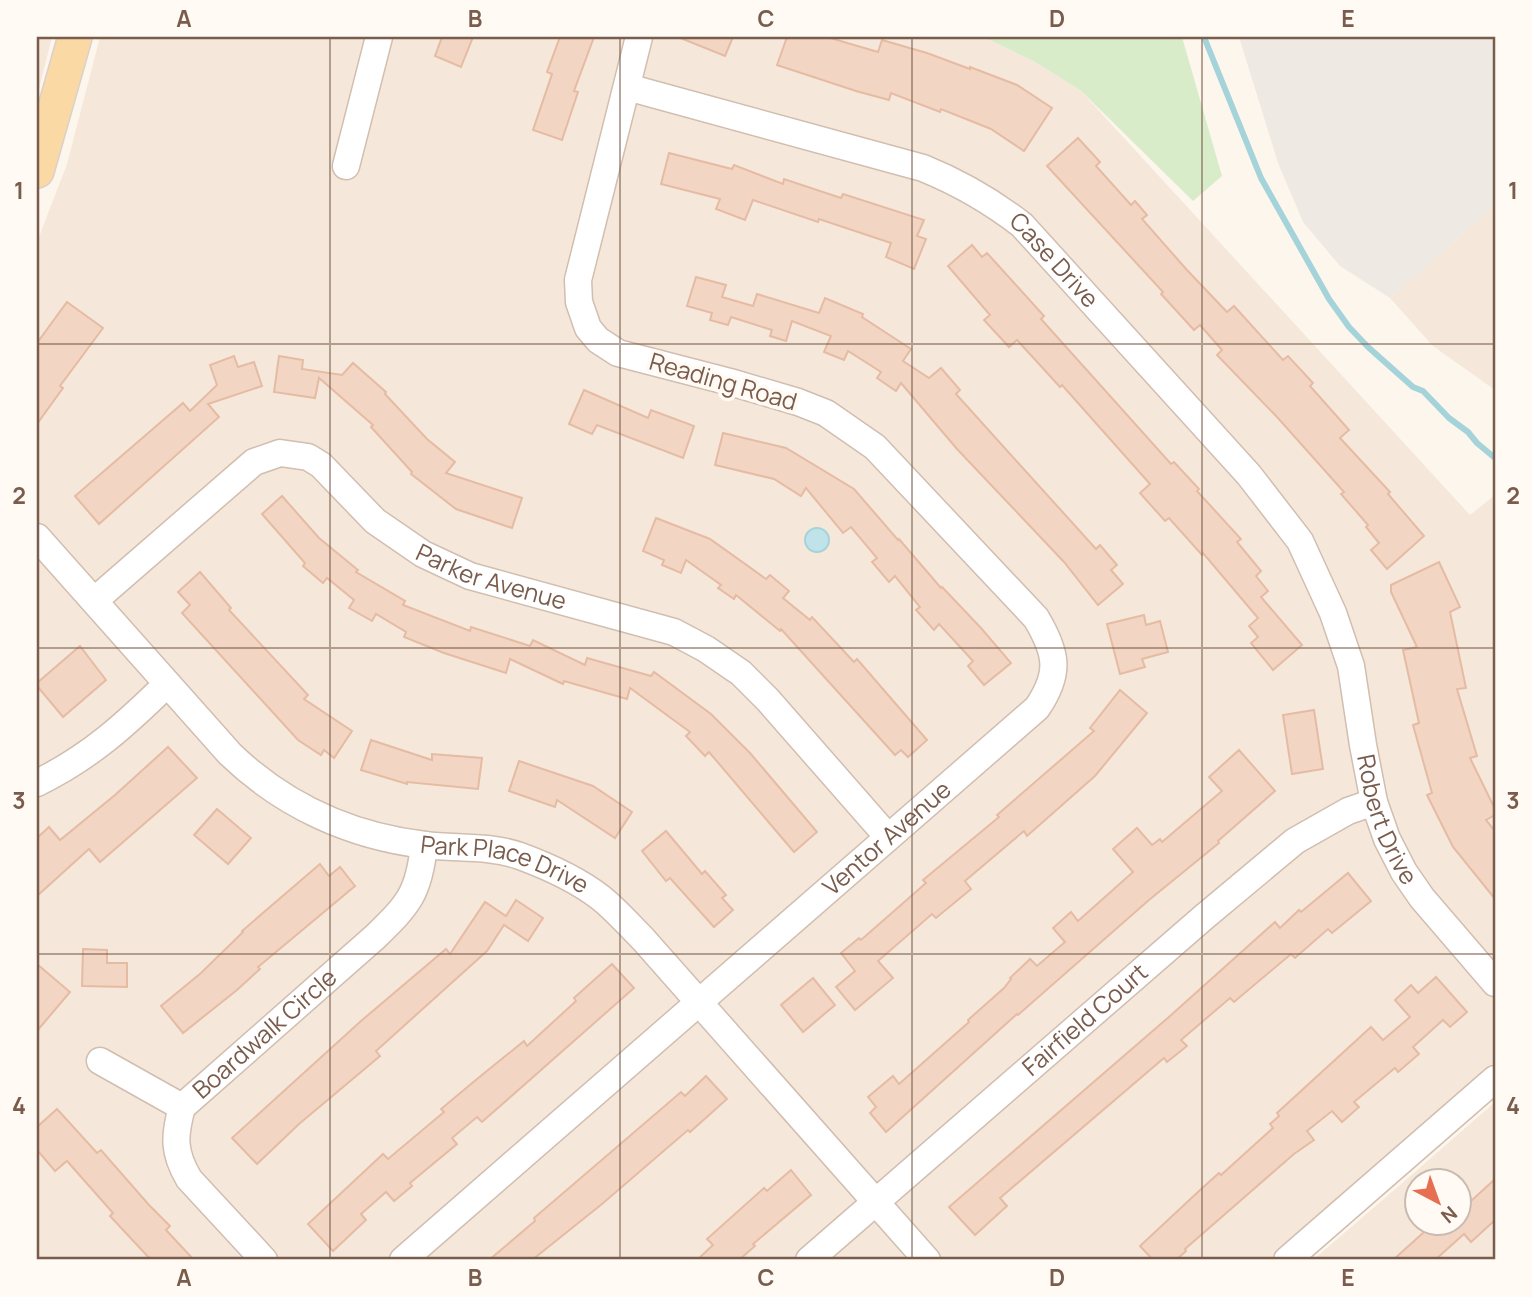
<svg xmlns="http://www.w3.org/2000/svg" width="1532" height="1297" font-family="Manrope,sans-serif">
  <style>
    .residential { fill: #f5e8da; fill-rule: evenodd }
    .industrial { fill: #efe9e4 }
    .green { fill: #d8ecc9 }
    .water { fill: #bfe3e8; stroke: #a5d3da; stroke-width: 2 }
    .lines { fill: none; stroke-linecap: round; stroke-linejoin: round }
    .stream { stroke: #a5d3da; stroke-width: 6 }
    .building { fill: #f3d5c3; stroke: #e6bba3; stroke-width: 2 }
    .minor-casing { stroke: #d1beb0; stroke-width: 29 }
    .major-casing { stroke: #dad1cd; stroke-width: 36 }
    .minor { stroke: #fff; stroke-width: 26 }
    .major { stroke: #fbd9a5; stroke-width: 33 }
    .grid { fill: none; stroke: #7a5c4d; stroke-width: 2; stroke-opacity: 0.55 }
    .labels { text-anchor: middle; stroke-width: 7; stroke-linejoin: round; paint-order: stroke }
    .street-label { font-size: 24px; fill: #7a5c4d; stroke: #fffaf3 }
    .neatline { fill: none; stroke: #7a5c4d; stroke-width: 2.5 }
    .grid-label { font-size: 23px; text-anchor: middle; font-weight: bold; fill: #7a5c4d }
  </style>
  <rect width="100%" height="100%" fill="#fdf6ec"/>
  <g class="residential">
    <path d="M37 37H52L37 97Z"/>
    <path d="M100 37H984L1035 62 1080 90 1470 515 1495 495V1062L1268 1260H37V242L67 164Z"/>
    <path d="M1495 206V390L1433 346 1390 298Z"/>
    <path d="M1495 1102V1260H1313L1407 1179ZM1416 1182H1458V1224H1416Z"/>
  </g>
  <path class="industrial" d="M1239 37H1495V206L1390 298 1340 266 1303 222 1278 163Z"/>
  <path class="green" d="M984 37H1182L1222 176 1193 201 1080 90 1035 62Z"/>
  <circle class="water" cx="817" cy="540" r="12"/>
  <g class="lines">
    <path class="stream" d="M1204 37 1261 178 1329 299 1349 327 1368 347 1413 387 1423 391 1449 418 1468 432 1477 443 1495 458"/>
  </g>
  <g class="building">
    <path d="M442 37H473L461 67 435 56Z"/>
    <path d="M560 37H594L574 91 578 92 562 140 533 130 552 74 547 72Z"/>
    <path d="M678 37H733L725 56Z"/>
    <path d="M787 37H827L878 52 882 40 927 53 970 69V67L1017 85 1052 108 1024 151 991 129 941 109 940 112 891 93 889 100 856 91 777 65Z"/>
    <path d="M1078 138 1100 162 1096 166 1131 205 1135 201 1147 215 1142 219 1187 270 1227 312 1234 306 1283 360 1288 356 1313 383 1310 386 1349 430 1340 438 1390 492 1388 494 1424 536 1387 569 1371 550 1379 543 1366 527 1368 525 1341 494 1344 492 1277 417 1217 355 1222 350 1200 325 1194 330 1161 294 1163 292 1047 166Z"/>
    <path d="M669 153 732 169 734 165 783 184 784 179 841 198 843 194 924 220 917 236 926 239 914 269 886 257 891 243 819 219 818 222 753 200 745 220 716 209 720 199 661 184Z"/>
    <path d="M972 245 982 257 987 253 1044 316 1041 319 1171 464 1174 462 1199 489 1197 491 1241 539 1237 542 1261 571 1256 576 1268 591 1261 597 1302 645 1273 670 1251 643 1258 637 1249 626 1258 618 1203 553 1202 555 1169 518 1165 521 1140 493 1150 484 1062 385 1060 387 1017 340 1009 347 984 320 990 315 948 266Z"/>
    <path d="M696 277 726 285 722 297 753 306 757 294 819 313 825 298 863 314 862 317 911 349 903 361 929 378 941 368 960 390 956 394 1096 549 1100 545 1117 565 1111 570 1123 584 1098 605 1064 562 957 449 901 383 896 391 877 378 881 372 848 351 844 360 824 352 831 336 792 321 786 341 770 336 772 330 731 317 728 325 710 320 712 313 687 306Z"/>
    <path d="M67 302 103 328 60 386 63 388 37 424V343Z"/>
    <path d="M234 356 238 367 254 362 262 386 208 404 219 417 99 524 75 496 183 403 190 411 217 385 210 365Z"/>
    <path d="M279 356 303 360 302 369 342 375 353 363 386 392 385 394 427 439 455 462 446 473 522 498 512 528 456 509 411 474 412 472 371 427 373 425 319 378 315 398 274 392Z"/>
    <path d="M584 390 648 418 651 410 694 426 683 458 597 425 592 434 569 424Z"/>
    <path d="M723 433 786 448 854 489 898 540 899 539 941 588 942 587 981 628 1011 663 984 685 968 666 973 661 939 624 934 630 916 610 920 607 895 576 889 582 872 562 877 558 851 527 843 533 806 488 801 496 774 479 715 465Z"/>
    <path d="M282 496 319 538 358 570 356 572 405 601 403 605 470 631 471 627 530 646 533 640 585 665 587 658 651 676 654 672 711 714 750 753 817 832 794 852 709 752 705 756 686 736 690 732 630 688 627 699 564 681 563 684 510 659 506 673 444 653 404 637 406 632 376 614 372 621 349 608 354 600 327 578 323 583 303 566 305 563 262 514Z"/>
    <path d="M656 518 710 539 766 579 770 575 789 591 783 598 810 620 812 617 854 662 857 659 927 740 908 757 901 750 895 755 781 629 780 631 736 595 734 599 718 588 721 585 686 560 681 573 662 565 664 560 643 551Z"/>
    <path d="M1439 562 1460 607 1450 612 1466 688 1457 689 1477 756 1470 758 1495 809V815L1486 820 1495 831V899L1453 847 1427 795 1432 793 1413 725 1419 723 1403 650 1417 647 1391 592V585Z"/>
    <path d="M200 572 231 608 229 610 308 695 304 699 352 731 334 758 324 750 321 755 298 740 182 613 190 605 178 592Z"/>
    <path d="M1144 615 1146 625 1160 621 1168 652 1142 659 1145 667 1120 674 1107 624Z"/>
    <path d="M80 646 106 680 63 717 37 686V683Z"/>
    <path d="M1120 690 1147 713 1095 776 1027 836 1024 831 965 881 971 889 936 918 932 914 878 961 893 978 855 1010 836 987 855 971 841 953 859 938 861 940 926 883 923 880 999 817 997 815 1094 731 1090 728Z"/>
    <path d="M1314 710 1323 769 1292 774 1283 715Z"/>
    <path d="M371 740 432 760V754L482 758 478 789 407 782V784L361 770Z"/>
    <path d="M168 747 197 778 100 862 89 849 37 896V838L49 827 60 840 115 795Z"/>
    <path d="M1239 750 1275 791 1218 841 1219 843 1149 900 1018 1015 1017 1014 886 1132 870 1113 876 1107 868 1097 893 1076 899 1084 969 1022 968 1020 1004 988 1011 979 1010 978 1030 959 1037 966 1065 942 1053 928 1071 912 1078 921 1133 872 1113 849 1137 828 1152 845 1160 839 1162 842 1222 791 1209 777Z"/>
    <path d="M519 761 593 786 632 812 615 838 557 800 555 807 509 791Z"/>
    <path d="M217 809 251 838 228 864 194 835Z"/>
    <path d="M666 831 702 874 705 871 726 895 722 898 733 910 714 927 670 878 666 881 642 851Z"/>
    <path d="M320 864 329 876 340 867 355 886 258 967 260 969 237 990 183 1033 161 1006 201 973 243 932 242 931Z"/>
    <path d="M1348 873 1371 901 1332 933 1328 929 1295 958 1291 954 1234 1002 1230 998 1181 1040 1187 1046 1167 1062 1164 1058 1000 1198 1007 1206 975 1235 949 1207 1170 1016 1275 922 1280 928 1299 910 1301 912Z"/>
    <path d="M516 900 543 918 528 941 504 925 487 951 376 1051 380 1056 299 1124 257 1164 232 1138 361 1021 446 949 450 954 485 902 506 916Z"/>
    <path d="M83 949 107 950V963H127V987L82 986Z"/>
    <path d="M37 964 70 992 37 1031Z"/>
    <path d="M612 964 634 988 482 1122 477 1117 452 1138 457 1144 410 1183 412 1186 394 1201 386 1192 361 1214 366 1220 333 1251 308 1224 383 1154 388 1159 444 1112 441 1109 477 1079 524 1041 527 1046 576 1001 574 998Z"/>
    <path d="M1436 977 1467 1012 1450 1027 1443 1020 1413 1047 1419 1054 1398 1072 1395 1068 1354 1102 1359 1107 1342 1122 1332 1111 1307 1131 1314 1140 1294 1154 1185 1249 1186 1251 1176 1260H1153L1140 1246 1199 1191 1219 1173 1221 1175 1273 1128 1270 1124 1279 1116 1277 1113 1371 1027 1383 1040 1410 1017 1395 1000 1411 985 1418 993Z"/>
    <path d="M813 978 835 1005 803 1032 781 1005Z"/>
    <path d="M706 1076 727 1099 690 1132 688 1130 602 1204 532 1260H489L535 1221 534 1218 681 1092 685 1096Z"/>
    <path d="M57 1109 97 1153 101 1150 149 1205 170 1226 166 1230 194 1260H151L110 1216 113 1213 67 1161 55 1171 37 1150V1127Z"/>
    <path d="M791 1170 811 1195 753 1244 755 1246 739 1260H697L713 1245 707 1239 764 1188 767 1191Z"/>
    <path d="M1495 1179V1220L1471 1242 1464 1234 1435 1260H1393L1434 1223H1459V1212Z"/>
  </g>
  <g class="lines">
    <g class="minor-casing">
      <g id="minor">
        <path id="s1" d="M627 87 923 168C960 183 991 201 1022 225L1249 475 1300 541 1333 613 1351 666 1363 745 1374 802 1387 839 1404 872 1422 898 1495 983"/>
        <path d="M346 166 379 37"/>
        <path id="s2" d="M37 537 230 754C283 805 350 836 425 845 456 849 489 845 520 856 547 866 578 880 601 898 616 910 629 925 643 939L927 1260"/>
        <path id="s3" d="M95 600 254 462 280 453 308 457 321 465 375 521 423 554 470 576 674 632 706 649 741 673 768 700 888 837"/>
        <path d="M37 783C90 757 125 725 167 684"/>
        <path d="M100 1061 182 1107"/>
        <path id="s4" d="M264 1260 189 1179C173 1152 174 1136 182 1107L375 937C409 904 419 893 424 845"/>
        <path id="s5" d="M403 1260 1037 708C1061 673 1057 653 1036 618L875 447 826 413 798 402 730 382 618 353 598 340 588 328 579 302 578 280 639 37"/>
        <path id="s6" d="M809 1260 1204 917 1295 841 1348 811 1374 802"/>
        <path d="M1287 1260 1495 1079"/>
      </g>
    </g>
    <g class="major-casing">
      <path id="major" d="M37 171 75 37"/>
    </g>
    <use href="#minor" class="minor"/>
    <use href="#major" class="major"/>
  </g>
  <path class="grid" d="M330 37V1260M620 37V1260M912 37V1260M1202 37V1260M37 344H1495M37 648H1495M37 954H1495"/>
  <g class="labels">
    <g class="street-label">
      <text dy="8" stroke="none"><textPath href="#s1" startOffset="469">Case Drive</textPath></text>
      <text transform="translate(723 382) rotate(16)" y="8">Reading Road</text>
      <text dy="8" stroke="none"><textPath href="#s3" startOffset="490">Parker Avenue</textPath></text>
      <text dy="8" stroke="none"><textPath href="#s1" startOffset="1136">Robert Drive</textPath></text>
      <text dy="8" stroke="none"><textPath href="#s5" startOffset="642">Ventor Avenue</textPath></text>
      <text dy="8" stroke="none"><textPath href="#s2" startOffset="592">Park Place Drive</textPath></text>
      <text dy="8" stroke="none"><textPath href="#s6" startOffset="366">Fairfield Court</textPath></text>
      <text dy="8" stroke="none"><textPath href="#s4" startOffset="296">Boardwalk Circle</textPath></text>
    </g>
  </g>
  <rect width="1532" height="1297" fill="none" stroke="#fffaf3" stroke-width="77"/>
  <g transform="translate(1438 1202) rotate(139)"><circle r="33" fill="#fffaf3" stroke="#cabbb1" stroke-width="2"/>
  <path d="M0-5L12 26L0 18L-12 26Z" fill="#e76f51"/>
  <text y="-10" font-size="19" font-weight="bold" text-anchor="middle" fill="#7a5c4d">N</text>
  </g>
  <rect x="38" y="38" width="1456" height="1220" class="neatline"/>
  <g class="grid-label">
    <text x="184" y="27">A</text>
    <text x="475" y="27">B</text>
    <text x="766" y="27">C</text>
    <text x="1057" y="27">D</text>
    <text x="1348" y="27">E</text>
    <text x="19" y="199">1</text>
    <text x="1513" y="199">1</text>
    <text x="19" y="504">2</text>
    <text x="1513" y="504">2</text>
    <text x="19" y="809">3</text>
    <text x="1513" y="809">3</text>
    <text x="19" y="1114">4</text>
    <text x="1513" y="1114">4</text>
    <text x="184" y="1286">A</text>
    <text x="475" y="1286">B</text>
    <text x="766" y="1286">C</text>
    <text x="1057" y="1286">D</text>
    <text x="1348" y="1286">E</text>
  </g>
</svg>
